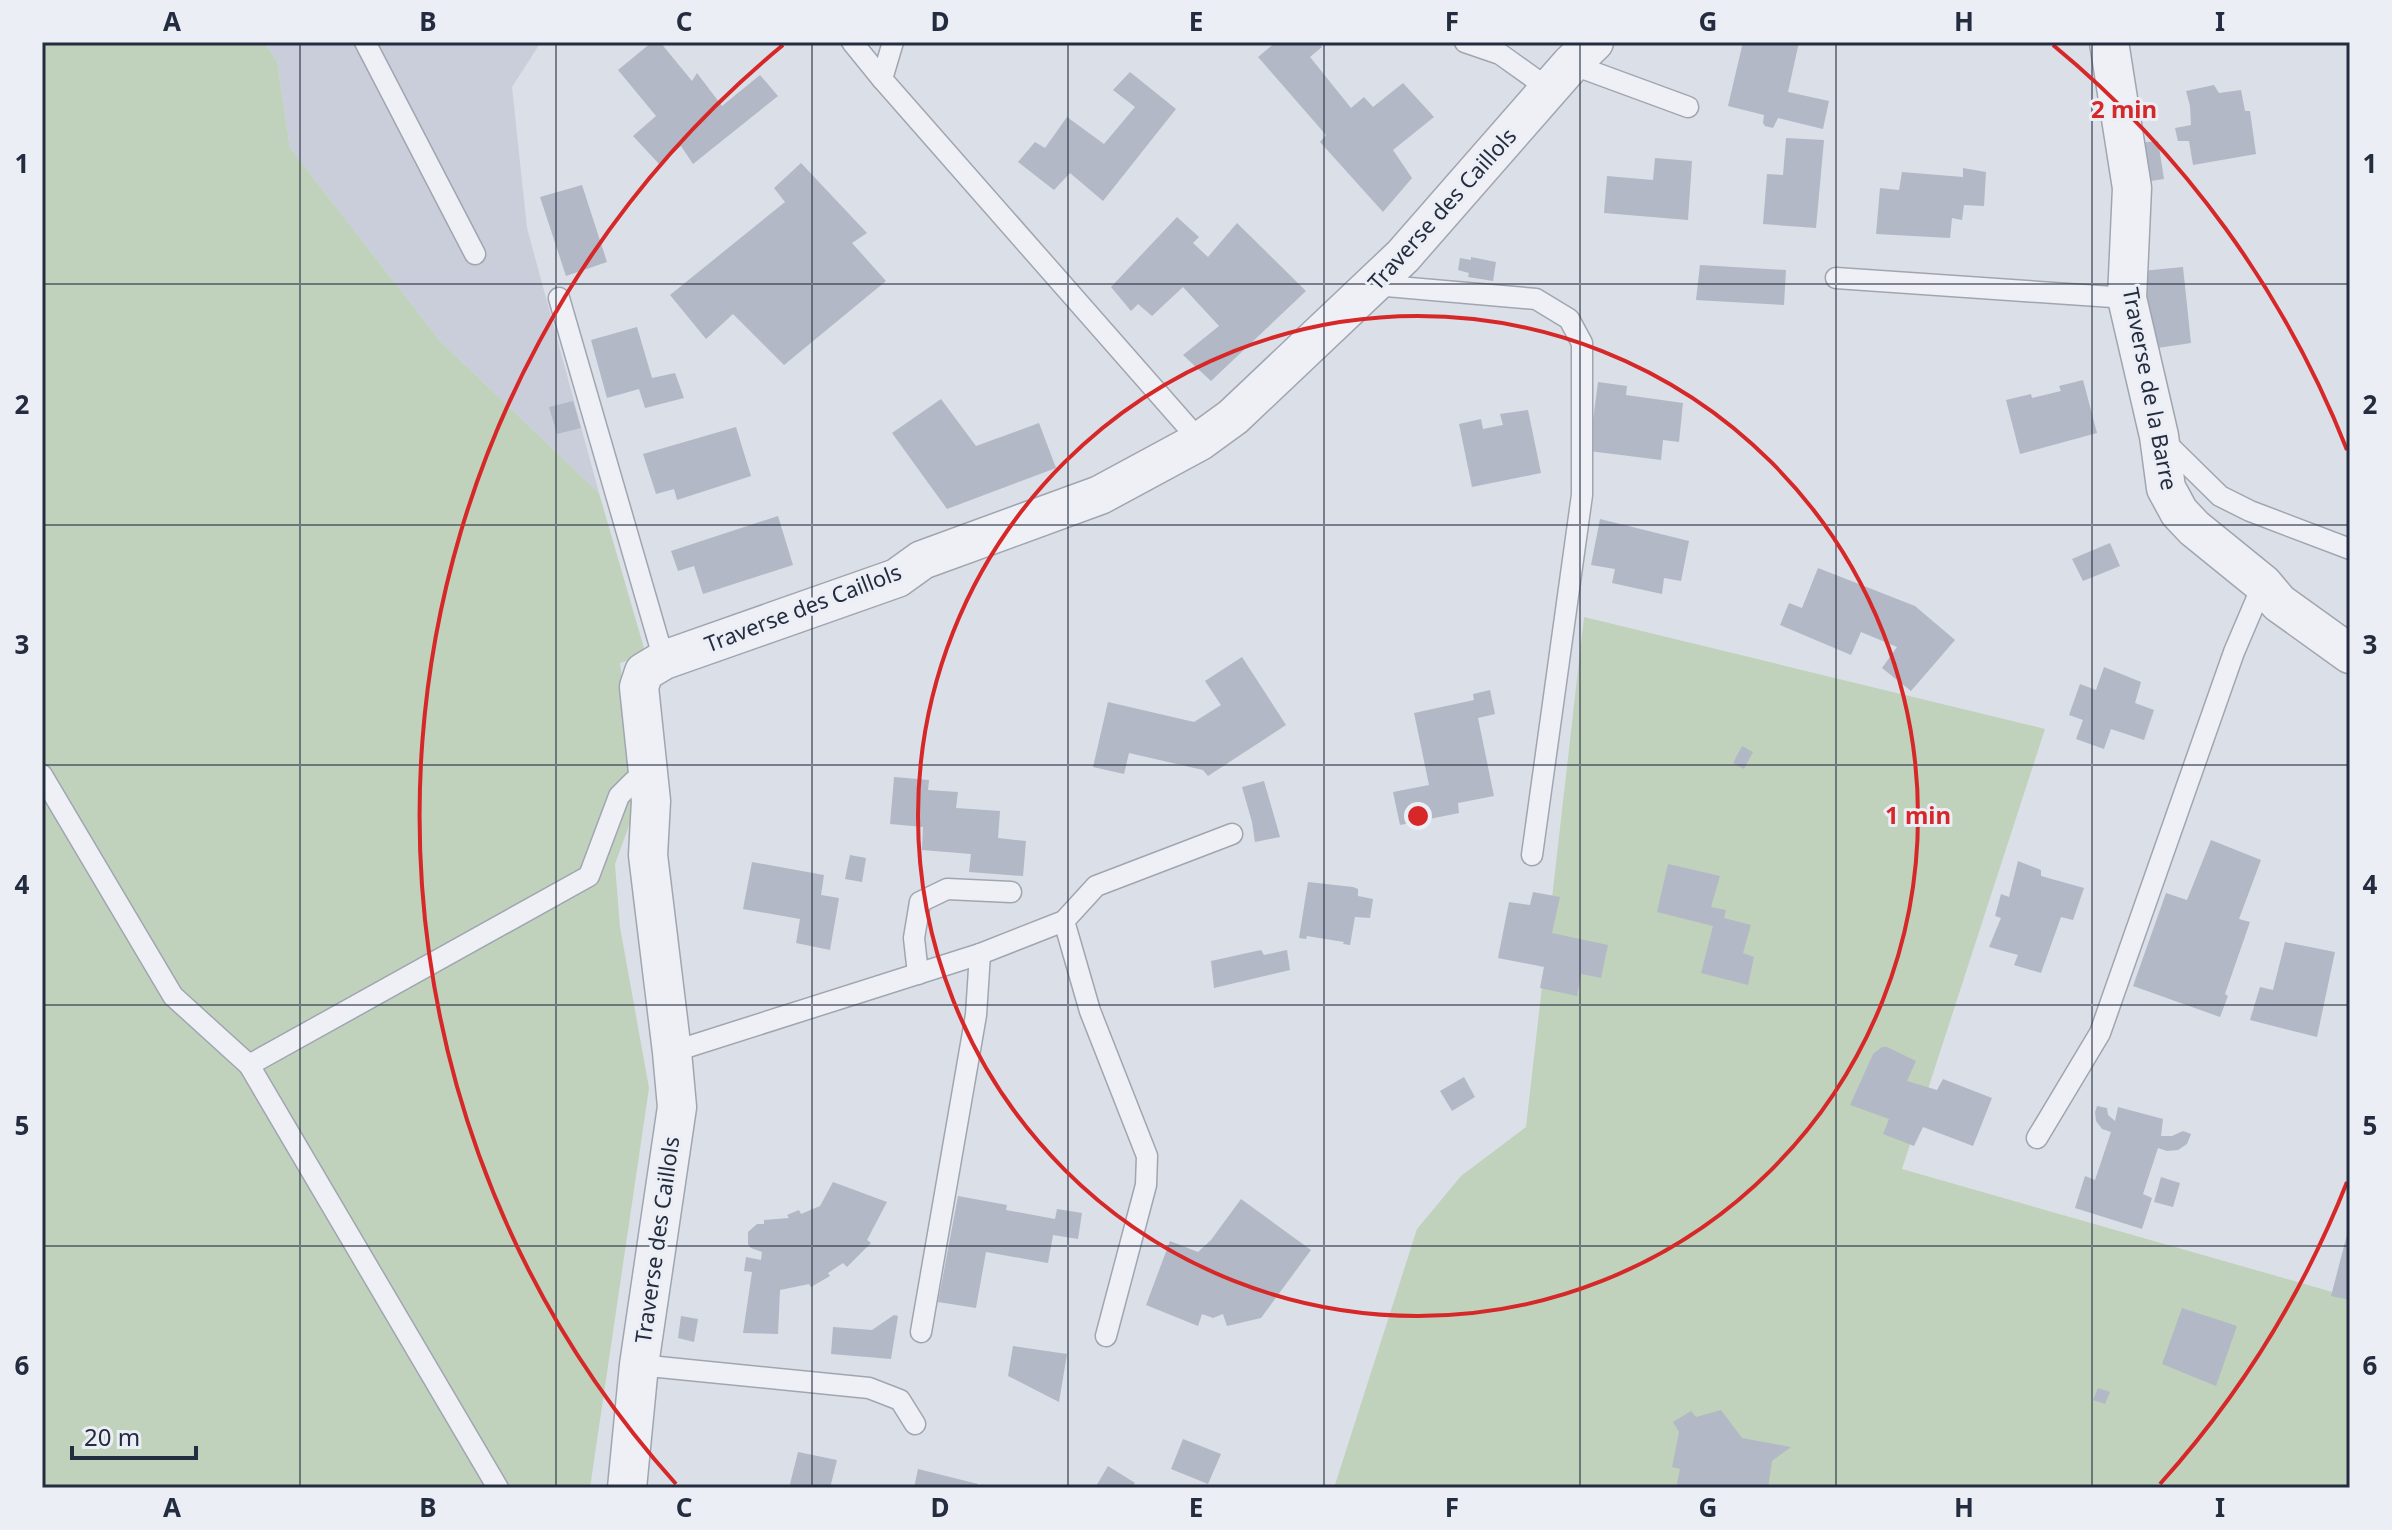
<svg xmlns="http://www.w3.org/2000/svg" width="2392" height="1530" font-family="'Noto Sans',sans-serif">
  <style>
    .built { fill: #c9ceda }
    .green { fill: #c0d2bc }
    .building { fill: #b2b8c5 }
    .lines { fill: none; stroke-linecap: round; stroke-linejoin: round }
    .service-casing { stroke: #a0a6b1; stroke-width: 23 }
    .minor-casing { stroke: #a0a6b1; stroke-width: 41 }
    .service { stroke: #eef0f5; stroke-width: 20 }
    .minor { stroke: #eef0f5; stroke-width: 38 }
    .grid { fill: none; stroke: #242c3f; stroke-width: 2; stroke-opacity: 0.55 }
    .ring { fill: none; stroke: #d62828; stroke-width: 4 }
    .labels { text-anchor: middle; stroke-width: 6; stroke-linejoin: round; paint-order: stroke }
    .street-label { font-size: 22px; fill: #242c3f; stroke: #ebeef5 }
    .centre { fill: #d62828; stroke: #ebeef5; stroke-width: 4 }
    .ring-label { font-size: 24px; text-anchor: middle; font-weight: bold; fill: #d62828; stroke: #ebeef5; stroke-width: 6; stroke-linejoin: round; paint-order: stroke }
    .neatline { fill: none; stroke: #242c3f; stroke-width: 3 }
    .grid-label { font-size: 26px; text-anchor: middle; font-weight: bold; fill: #242c3f }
  </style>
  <rect width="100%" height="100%" fill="#dbdfe7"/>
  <path class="built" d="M263 42H541L512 87 527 228 599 493 440 341 290 148 277 61Z"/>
  <g class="green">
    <path d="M42 42H263L277 61 290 148 440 341 599 493 646 655 620 663 638 801 615 864 620 927 649 1088 590 1488H42Z"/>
    <path d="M1584 617 2045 729 1902 1169 2350 1297V1488H1334L1417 1229 1461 1176 1526 1127Z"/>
  </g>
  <g class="building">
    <path d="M652 42H660L692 81 697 73 722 106 760 75 778 96 693 164 681 146 660 165 633 136 656 116 618 70Z"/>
    <path d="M1276 42H1318L1322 47 1310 57 1351 108 1364 97 1373 107 1403 83 1434 117 1393 150 1412 178 1383 212 1320 142 1326 135 1258 57Z"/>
    <path d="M1743 42H1799L1788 92 1829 101 1823 129 1778 118 1773 128 1765 126 1763 123 1764 115 1728 106Z"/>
    <path d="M1130 72 1176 109 1103 201 1070 173 1054 190 1018 162 1035 142 1045 148 1067 117 1104 144 1135 107 1113 90Z"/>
    <path d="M2214 85 2219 93 2241 90 2245 111H2250L2256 154 2193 165 2189 141H2178L2175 128 2191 125 2190 106 2186 91Z"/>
    <path d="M1786 138 1824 140 1816 228 1763 224 1767 174 1783 175Z"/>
    <path d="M2158 141 2164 179 2144 182 2137 143Z"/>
    <path d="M1655 158 1692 161 1688 220 1604 213 1607 176 1653 180Z"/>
    <path d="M801 163 867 233 852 243 886 281 784 365 733 314 706 339 670 295 785 202 774 188Z"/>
    <path d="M1963 168 1986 172 1984 206 1964 205 1962 220 1952 218 1950 238 1876 234 1880 188 1899 190 1902 172 1963 177Z"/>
    <path d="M582 185 607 262 566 276 540 197Z"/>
    <path d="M1177 217 1199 237 1193 243 1208 257 1237 223 1306 291 1211 381 1183 355 1219 326 1183 287 1152 316 1138 304 1131 311 1111 287Z"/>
    <path d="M1471 257 1496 262 1493 281 1468 277 1469 273 1458 270 1460 258 1471 260Z"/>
    <path d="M1700 265 1786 270 1784 305 1696 300Z"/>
    <path d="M2183 267 2191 343 2151 349 2142 271Z"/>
    <path d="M637 327 652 378 675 373 684 398 645 408 639 389 607 398 591 340Z"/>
    <path d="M2083 380 2097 433 2020 454 2006 400 2031 394 2032 398 2061 391 2059 386Z"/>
    <path d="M1598 382 1627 386 1626 395 1683 403 1679 442 1663 440 1661 460 1589 451Z"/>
    <path d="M941 399 976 446 1039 423 1056 468 947 509 892 433Z"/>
    <path d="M573 401 581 428 557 434 549 407Z"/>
    <path d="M1528 410 1541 473 1472 487 1459 424 1481 419 1483 429 1503 425 1500 414Z"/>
    <path d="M736 427 751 476 677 500 674 489 656 494 643 454Z"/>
    <path d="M778 516 793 565 703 594 694 566 678 571 671 551Z"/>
    <path d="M1600 519 1689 541 1681 581 1664 578 1662 594 1612 583 1615 569 1591 565Z"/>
    <path d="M2110 543 2120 566 2083 581 2072 559Z"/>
    <path d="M1818 568 1915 606 1955 640 1911 691 1882 668 1897 647 1861 632 1851 655 1780 625 1789 603 1802 608Z"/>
    <path d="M1242 657 1286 725 1208 776 1203 770 1129 753 1124 774 1093 767 1108 702 1194 722 1221 705 1205 681Z"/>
    <path d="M2104 667 2141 682 2135 703 2154 710 2144 740 2111 729 2104 749 2076 739 2083 720 2069 715 2080 684 2096 690Z"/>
    <path d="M1490 690 1495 714 1478 718 1494 796 1458 803 1459 813 1400 825 1393 792 1429 785 1414 713 1474 700 1473 694Z"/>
    <path d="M1742 746 1753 752 1744 769 1733 763Z"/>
    <path d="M894 777 929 780 928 790 958 792 956 808 1000 811 998 838 1026 841 1023 876 969 872 971 854 922 850 923 827 890 824Z"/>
    <path d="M1264 781 1280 837 1255 842 1252 822 1242 787Z"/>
    <path d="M2211 840 2261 860 2239 919 2250 922 2225 994 2228 996 2220 1017 2133 986 2166 893 2187 900Z"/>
    <path d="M850 855 866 858 862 882 845 879Z"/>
    <path d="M2018 861 2041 870V876L2084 888 2073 920 2061 917 2041 973 2014 965 2018 955 1989 947 2001 918 1995 916 2001 894 2009 897Z"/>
    <path d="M752 862 824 875 821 895 839 898 830 950 796 943 800 919 743 909Z"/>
    <path d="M1668 864 1720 876 1711 907 1726 910 1724 918 1751 925 1743 953 1754 957 1748 985 1701 973 1713 926 1657 912Z"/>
    <path d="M1308 882 1353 887 1358 889V896L1373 899 1370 918 1355 917 1350 945 1343 944 1344 942 1307 936 1306 939 1299 938Z"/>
    <path d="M1533 892 1560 897 1552 933 1608 945 1601 978 1581 974 1577 996 1540 988 1544 967 1498 958 1509 902 1530 905Z"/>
    <path d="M2285 942 2335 952 2317 1037 2250 1020 2260 987 2273 990Z"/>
    <path d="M1261 950 1264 955 1287 950 1290 970 1214 988 1211 961Z"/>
    <path d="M1882 1047H1887L1916 1061 1907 1081 1937 1090 1943 1079 1992 1098 1973 1146 1923 1127 1914 1146 1883 1134 1889 1119 1850 1105 1873 1054Z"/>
    <path d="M1464 1077 1475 1097 1452 1111 1440 1091Z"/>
    <path d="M2097 1106 2107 1108 2108 1115 2115 1121 2118 1107 2163 1119 2161 1136H2172L2183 1131 2191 1134 2187 1144 2178 1150 2167 1151 2158 1148 2143 1194 2152 1198 2142 1229 2075 1208 2085 1176 2095 1180 2111 1132 2102 1129 2096 1121 2095 1112Z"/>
    <path d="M2161 1177 2180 1183 2173 1207 2154 1202Z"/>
    <path d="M833 1182 887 1202 867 1240 871 1243 847 1267 843 1263 828 1273 830 1276 811 1287 809 1284 780 1290 778 1334 743 1333 752 1272 744 1271 746 1257 761 1260 762 1252 751 1248 748 1244V1232L757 1224H764V1220L789 1218 787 1215 799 1210 801 1214 820 1206Z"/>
    <path d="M958 1196 1007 1205 1006 1210 1055 1219 1057 1209 1082 1213 1078 1239 1053 1235 1048 1263 986 1252 976 1308 938 1302Z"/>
    <path d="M1241 1199 1311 1250 1261 1318 1227 1326 1223 1314 1213 1318 1202 1314 1198 1326 1146 1305 1170 1241 1198 1252 1211 1240Z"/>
    <path d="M2349 1227H2350V1300L2331 1296Z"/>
    <path d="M2182 1308 2237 1326 2216 1386 2162 1364Z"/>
    <path d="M894 1315 898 1316 891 1359 831 1354 833 1327 872 1330Z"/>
    <path d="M681 1316 698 1319 694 1342 678 1338Z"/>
    <path d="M1013 1346 1067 1354 1059 1402 1008 1376Z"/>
    <path d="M2098 1388 2110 1392 2105 1404 2093 1400Z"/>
    <path d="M1721 1410 1742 1438 1791 1447 1772 1461 1768 1488H1676L1680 1469 1672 1467 1679 1432 1673 1422 1691 1411 1696 1417Z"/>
    <path d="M1183 1439 1221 1454 1208 1484 1171 1469Z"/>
    <path d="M798 1452 837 1460 830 1488H789Z"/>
    <path d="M1108 1466 1135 1483 1131 1488H1095Z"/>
    <path d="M918 1469 978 1484 977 1488H914Z"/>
  </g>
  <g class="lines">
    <g class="service-casing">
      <g id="service">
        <path d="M365 42 475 254"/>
        <path d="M852 42 882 79 1200 441"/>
        <path d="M1465 42 1500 54 1549 89"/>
        <path d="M1571 64 1688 107"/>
        <path d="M882 79 893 42"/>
        <path d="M1836 278 2127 298"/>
        <path d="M1375 285 1536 299 1569 319 1582 343V495L1532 855"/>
        <path d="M559 298 664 660"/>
        <path d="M2162 439 2220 496 2250 511 2350 549"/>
        <path d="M42 775 173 996 249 1065 589 876 619 796 634 781 648 778"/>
        <path d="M1064 921 1090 1011 1147 1156 1146 1185 1106 1336"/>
        <path d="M918 974 914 938 920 902 947 889 1011 892"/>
        <path d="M672 1052 980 954 1064 921 1096 886 1232 834"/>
        <path d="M249 1065 498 1488"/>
        <path d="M2037 1138 2100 1033 2234 652 2263 584"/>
        <path d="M921 1332 976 1015 980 954"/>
        <path d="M639 1365 869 1388 900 1400 915 1424"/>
      </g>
    </g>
    <g class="minor-casing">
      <g id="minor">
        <path d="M2109 42 2132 188 2127 298 2159 436 2166 488 2179 512 2194 528 2263 584 2279 603 2350 654"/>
        <path d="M627 1488 639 1365 677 1107 672 1052 648 855 651 801 639 687 644 672 664 660 897 578 922 560 1100 495 1200 441 1233 417 1403 256 1571 64 1594 42"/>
      </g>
    </g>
    <use href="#service" class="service"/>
    <use href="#minor" class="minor"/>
  </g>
  <path class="grid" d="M300 42V1488M556 42V1488M812 42V1488M1068 42V1488M1324 42V1488M1580 42V1488M1836 42V1488M2092 42V1488M42 284H2350M42 525H2350M42 765H2350M42 1005H2350M42 1246H2350"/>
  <g class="ring">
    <circle cx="1418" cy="816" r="500"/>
    <path d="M2347 1182A999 999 0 0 1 2160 1484M676 1484A999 999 0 0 1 783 45M2053 45A999 999 0 0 1 2347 450"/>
  </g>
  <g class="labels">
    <g class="street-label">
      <text transform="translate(1442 209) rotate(-48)" y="8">Traverse des Caillols</text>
      <text transform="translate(2150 389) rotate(79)" y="8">Traverse de la Barre</text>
      <text transform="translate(803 608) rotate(-21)" y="8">Traverse des Caillols</text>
      <text transform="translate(657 1240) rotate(-82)" y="8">Traverse des Caillols</text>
    </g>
  </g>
  <circle cx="1418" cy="816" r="12" class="centre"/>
  <g class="ring-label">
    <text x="2124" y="118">2 min</text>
    <text x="1918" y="824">1 min</text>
  </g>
  <rect width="2392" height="1530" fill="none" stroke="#ebeef5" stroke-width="88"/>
  <path d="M72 1446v12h124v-12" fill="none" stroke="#242c3f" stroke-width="4"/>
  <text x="84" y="1446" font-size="24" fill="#242c3f" stroke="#ebeef5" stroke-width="6" paint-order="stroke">20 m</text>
  <rect x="44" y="44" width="2304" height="1442" class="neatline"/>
  <g class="grid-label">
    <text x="172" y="31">A</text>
    <text x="428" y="31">B</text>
    <text x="684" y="31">C</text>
    <text x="940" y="31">D</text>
    <text x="1196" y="31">E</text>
    <text x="1452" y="31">F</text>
    <text x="1708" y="31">G</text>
    <text x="1964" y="31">H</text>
    <text x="2220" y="31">I</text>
    <text x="22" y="173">1</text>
    <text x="2370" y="173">1</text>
    <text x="22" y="414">2</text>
    <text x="2370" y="414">2</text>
    <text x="22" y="654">3</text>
    <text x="2370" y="654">3</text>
    <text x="22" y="894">4</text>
    <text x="2370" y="894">4</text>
    <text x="22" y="1135">5</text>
    <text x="2370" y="1135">5</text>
    <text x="22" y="1375">6</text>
    <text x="2370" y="1375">6</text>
    <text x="172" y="1517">A</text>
    <text x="428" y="1517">B</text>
    <text x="684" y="1517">C</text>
    <text x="940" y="1517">D</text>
    <text x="1196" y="1517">E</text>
    <text x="1452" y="1517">F</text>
    <text x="1708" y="1517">G</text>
    <text x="1964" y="1517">H</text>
    <text x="2220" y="1517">I</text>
  </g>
</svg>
